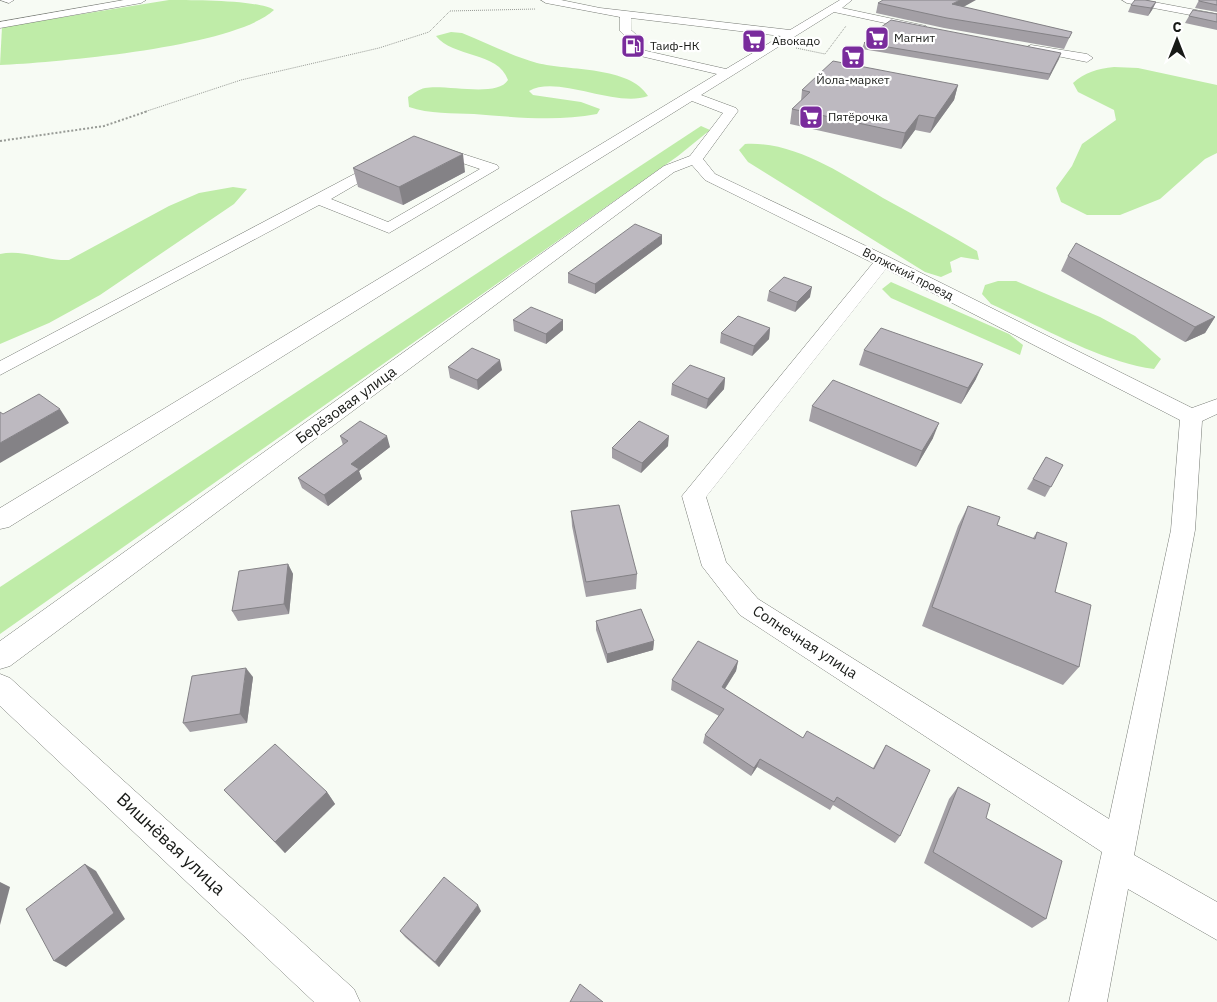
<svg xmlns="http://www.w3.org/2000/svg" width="1217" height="1002" font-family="'IBM Plex Sans',sans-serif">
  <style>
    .green { fill: #bfeca8 }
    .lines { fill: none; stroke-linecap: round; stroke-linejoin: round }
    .minor-casing { stroke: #777b75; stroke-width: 1 }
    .path-far1 { stroke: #979a95; stroke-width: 1; stroke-dasharray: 1 1; stroke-linecap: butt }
    .path { stroke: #979a95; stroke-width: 2; stroke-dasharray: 2 2; stroke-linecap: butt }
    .minor { fill: #fff; fill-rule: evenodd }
    .wall { fill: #a39fa5 }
    .shaded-wall { fill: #848286 }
    .building { fill: #bdb9c0; stroke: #848286 }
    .labels { text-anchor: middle; stroke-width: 4.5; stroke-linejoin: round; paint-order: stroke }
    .far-poi-label { font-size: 12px; fill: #181a17; stroke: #fff; text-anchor: start }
    .far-street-label { font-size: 12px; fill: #181a17; stroke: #fff }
    .street-label { font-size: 15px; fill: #181a17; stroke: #fff }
    .near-street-label { font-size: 18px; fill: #181a17; stroke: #fff }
  </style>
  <rect width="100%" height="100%" fill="#f7fbf4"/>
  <g class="green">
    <path d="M169 0C191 0 260 0 274 10 235 47 58 62 0 65L2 27Z"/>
    <path d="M451 32 462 33C487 43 512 56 537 63 569 71 630 66 648 96 615 108 557 74 529 91L533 95 581 102 600 109 597 114C556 122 515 117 474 114 453 113 429 114 409 107L408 97C413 94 419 89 425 88 446 84 497 98 508 80 498 51 453 58 436 36Z"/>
    <path d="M1114 67 1138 68 1217 85V153L1205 159 1160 199 1120 215H1087L1061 202 1056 188 1072 166 1082 144 1116 120 1114 110 1078 92 1073 83C1085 72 1097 69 1114 67Z"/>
    <path d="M701 126 710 130 678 156 0 634V587Z"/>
    <path d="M745 144C795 141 842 174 883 198 915 215 946 233 977 251L979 260 961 257 950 262 952 272 941 277 925 272 748 162 739 150Z"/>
    <path d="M233 187 247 189 234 204 100 295 49 323 0 344V254C23 249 45 261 69 260L169 206 199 193Z"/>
    <path d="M998 281H1016L1100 317 1135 336 1161 359 1154 369C1101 362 1040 326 991 304L982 294 985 285Z"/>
    <path d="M891 282 1009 334 1023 345 1020 355 891 298 882 289Z"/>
  </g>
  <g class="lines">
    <g class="minor-casing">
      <g id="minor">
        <path d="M0 0H14L9 3Z"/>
        <path d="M124 0H146L141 3 0 28V22Z"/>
        <path d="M541 0H561L600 8 790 30 840 0H852L842 8 926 26 927 28 922 31 834 12 701 95 736 108 738 111 703 159 715 174 889 257 1192 408 1217 399V414L1202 421 1195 530 1134 855 1217 902V940L1128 889 1107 1002H1069L1102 852 740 615 702 566 682 496 873 263 705 180 692 165 674 172 10 666 0 669V641L664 166 690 156 723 113 692 101 9 527 0 529V508L717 74 632 54 629 40 620 31V17L546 3ZM631 18 781 36 726 69 642 50 641 39 631 30ZM886 269 1180 420 1171 530 1109 819 758 599 726 562 706 497Z"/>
        <path d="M1122 0H1143L1217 14V20L1127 3Z"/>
        <path d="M1031 45 1087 54 1093 58 1087 62 1027 50 1025 48Z"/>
        <path d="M432 144 497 165 499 168 389 233 319 205 0 375V361L379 161 384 160 391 164 331 199 388 222 480 169 427 151 425 148 427 145Z"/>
        <path d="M0 674 10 678 354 989 360 1002H314L0 706Z"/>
      </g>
    </g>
    <g class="path-far1">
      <path d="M796 48 825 54 846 26"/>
      <path d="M144 112 241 80 379 48 429 32 450 11 536 9"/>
    </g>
    <path class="path" d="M0 141 104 126 148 111"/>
    <use href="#minor" class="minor"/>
  </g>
  <g class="wall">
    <path d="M1199 0H1217V12L1195 8Z"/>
    <path d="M1156 2 1152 10 1148 16 1128 12 1131 5Z"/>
    <path d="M878 3 964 7 1072 32 1064 49 944 28 876 13Z"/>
    <path d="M1217 14V30L1185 23 1189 16Z"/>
    <path d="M864 43 1061 53 1048 80 862 49Z"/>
    <path d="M958 85 954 100 930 133 915 130 901 149 790 124 792 109 801 101 802 90Z"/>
    <path d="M353 168 465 172 403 205 358 187Z"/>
    <path d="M662 244 595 294 568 283V273Z"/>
    <path d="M1068 256 1215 317 1205 333 1185 342 1061 271Z"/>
    <path d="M769 291 810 297 795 312 767 301Z"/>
    <path d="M513 320H563V330L546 344 514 331Z"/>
    <path d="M770 328 769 339 752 356 720 343 721 333Z"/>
    <path d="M864 350 976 379 961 404 859 365Z"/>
    <path d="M448 367 502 370 478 390 450 378Z"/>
    <path d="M725 378 724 389 706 409 671 395 672 384Z"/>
    <path d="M812 406 933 438 916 467 809 421Z"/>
    <path d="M340 436 390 447 359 471 362 479 328 506 302 488 298 478 343 445Z"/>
    <path d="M668 446 641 473 612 458V448Z"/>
    <path d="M1046 457 1063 465 1045 497 1027 489Z"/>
    <path d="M968 506 997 525 1033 538 1037 532 1079 667 1063 685 922 626 958 526Z"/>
    <path d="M571 511 637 574 636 589 586 597 572 526Z"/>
    <path d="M288 564 293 574 289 614 238 621 232 611Z"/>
    <path d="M596 621 654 641 653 650 607 663 596 630Z"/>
    <path d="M738 661 736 671 725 689 803 738 873 768 886 745 900 836 895 843 833 805 830 810 757 767 751 776 703 743 705 735 719 716 671 690 672 680Z"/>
    <path d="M253 677 247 723 190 732 183 723Z"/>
    <path d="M958 787 986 818 1046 919 1032 928 924 863 949 799Z"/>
    <path d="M224 790 327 792 335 804 285 853Z"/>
    <path d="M481 911 439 967 405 937 400 931Z"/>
  </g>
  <g class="shaded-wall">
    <path d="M960 0H976L949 15 952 4Z"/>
    <path d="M1156 2 1152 10 1148 16 1151 8Z"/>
    <path d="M1061 53 1059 59 1048 80 1050 74Z"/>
    <path d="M958 85 954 100 930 133 935 118Z"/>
    <path d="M919 115 915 130 901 149 905 133Z"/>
    <path d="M463 154 465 172 403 205 399 187Z"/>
    <path d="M662 235V244L595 294V284Z"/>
    <path d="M812 287 810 297 795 312 797 302Z"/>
    <path d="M1215 317 1205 333 1185 342 1195 327Z"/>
    <path d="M563 320V330L546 344V334Z"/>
    <path d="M770 328 769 339 752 356 754 346Z"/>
    <path d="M500 360 502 370 478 390 477 380Z"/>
    <path d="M983 364 976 379 961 404 968 388Z"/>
    <path d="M725 378 724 389 706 409 708 399Z"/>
    <path d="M60 409 69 423 0 463V443Z"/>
    <path d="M939 423 933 438 916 467 922 451Z"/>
    <path d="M387 436 390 447 359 471 362 479 328 506 324 495 351 464Z"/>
    <path d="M669 436 668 446 641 473 642 463Z"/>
    <path d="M288 564 293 574 289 614 284 604Z"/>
    <path d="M654 641 653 650 607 663V654Z"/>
    <path d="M738 661 736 671 720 696 722 687Z"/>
    <path d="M246 668 253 677 247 723 240 714Z"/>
    <path d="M760 759 757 767 751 776 754 768Z"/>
    <path d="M327 792 335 804 285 853 275 842Z"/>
    <path d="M85 864 96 871 125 919 66 967 54 961Z"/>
    <path d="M0 882 10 887 0 925Z"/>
    <path d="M478 905 481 911 439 967 435 962Z"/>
  </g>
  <g class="building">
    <path d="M883 0H960L952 4 1072 32 1069 38 947 18 878 3Z"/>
    <path d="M1135 0H1145L1156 2 1151 8 1131 5Z"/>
    <path d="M1199 0H1217V5L1199 1Z"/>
    <path d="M1193 10 1217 14V22L1189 16Z"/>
    <path d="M891 20 1061 53 1050 74 864 43 877 30Z"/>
    <path d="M833 61 958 85 935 118 919 115 905 133 792 109 810 92 802 90Z"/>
    <path d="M414 136 463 154 399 187 353 168Z"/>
    <path d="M635 224 662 235 595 284 568 273Z"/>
    <path d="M1076 243 1215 317 1195 327 1068 256Z"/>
    <path d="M784 277 812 287 797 302 769 291Z"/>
    <path d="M531 307 563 320 546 334 513 320Z"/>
    <path d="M738 316 770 328 754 346 721 333Z"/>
    <path d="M881 328 983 364 968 388 864 350Z"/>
    <path d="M472 348 500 360 477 380 448 367Z"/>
    <path d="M690 365 725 378 708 399 672 384Z"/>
    <path d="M833 380 939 423 922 451 812 406Z"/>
    <path d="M39 394 60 409 0 443V412L3 414Z"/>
    <path d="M360 421 387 436 351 464 359 469 324 495 298 478 348 441 340 436Z"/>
    <path d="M639 421 669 436 642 463 612 448Z"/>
    <path d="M1046 457 1063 465 1051 487 1033 479Z"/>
    <path d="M619 505 637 574 586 582 571 511Z"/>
    <path d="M968 506 1000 517 997 525 1035 539 1037 532 1067 543 1055 592 1091 605 1079 667 932 607Z"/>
    <path d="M288 564 284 604 232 611 239 571Z"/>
    <path d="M641 609 654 641 607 654 596 621Z"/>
    <path d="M698 641 738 661 722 687 803 738 807 731 874 769 886 745 930 770 900 836 837 797 834 802 760 759 754 768 705 735 724 709 672 680Z"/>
    <path d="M246 668 240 714 183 723 192 676Z"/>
    <path d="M275 744 327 792 275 842 224 790Z"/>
    <path d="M958 787 990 804 986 818 1062 861 1046 919 933 852Z"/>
    <path d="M85 864 114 913 54 961 26 909Z"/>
    <path d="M444 877 478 905 435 962 400 931Z"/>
    <path d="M580 984 603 1002H570Z"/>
  </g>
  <defs>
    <g id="supermarket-square" transform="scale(1.25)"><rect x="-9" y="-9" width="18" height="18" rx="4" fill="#792b9c" stroke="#fff"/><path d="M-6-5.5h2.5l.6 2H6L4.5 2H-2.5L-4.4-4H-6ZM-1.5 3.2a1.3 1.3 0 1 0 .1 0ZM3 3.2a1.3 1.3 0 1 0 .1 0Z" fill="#fff"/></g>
    <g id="fuel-square" transform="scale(1.25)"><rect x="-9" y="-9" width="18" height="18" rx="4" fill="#792b9c" stroke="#fff"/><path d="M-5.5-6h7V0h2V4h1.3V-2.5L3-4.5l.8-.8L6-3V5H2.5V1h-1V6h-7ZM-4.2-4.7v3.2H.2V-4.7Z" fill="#fff"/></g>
  </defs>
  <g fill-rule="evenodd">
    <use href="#supermarket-square" x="877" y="38"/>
    <use href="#supermarket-square" x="754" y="41"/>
    <use href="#fuel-square" x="633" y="46"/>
    <use href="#supermarket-square" x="853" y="57"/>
    <use href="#supermarket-square" x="811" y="117"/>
  </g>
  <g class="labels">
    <g class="far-poi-label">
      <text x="894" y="42">Магнит</text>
      <text x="772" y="45">Авокадо</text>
      <text x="650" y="50">Таиф-НК</text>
      <text x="853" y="84" text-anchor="middle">Йола-маркет</text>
      <text x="828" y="121">Пятёрочка</text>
    </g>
    <g class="far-street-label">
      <text transform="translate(908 274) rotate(27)" y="4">Волжский проезд</text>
    </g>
    <g class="street-label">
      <text transform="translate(346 405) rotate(-36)" y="5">Берёзовая улица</text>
      <text transform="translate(805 642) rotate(33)" y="5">Солнечная улица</text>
    </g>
    <g class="near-street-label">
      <text transform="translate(171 844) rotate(43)" y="6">Вишнёвая улица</text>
    </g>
  </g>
  <g transform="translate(1177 40)" stroke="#ffffff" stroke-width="4" paint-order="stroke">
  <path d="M0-4L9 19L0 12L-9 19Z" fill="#181a17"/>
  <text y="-8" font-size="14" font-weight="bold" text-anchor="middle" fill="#181a17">С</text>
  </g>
</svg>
